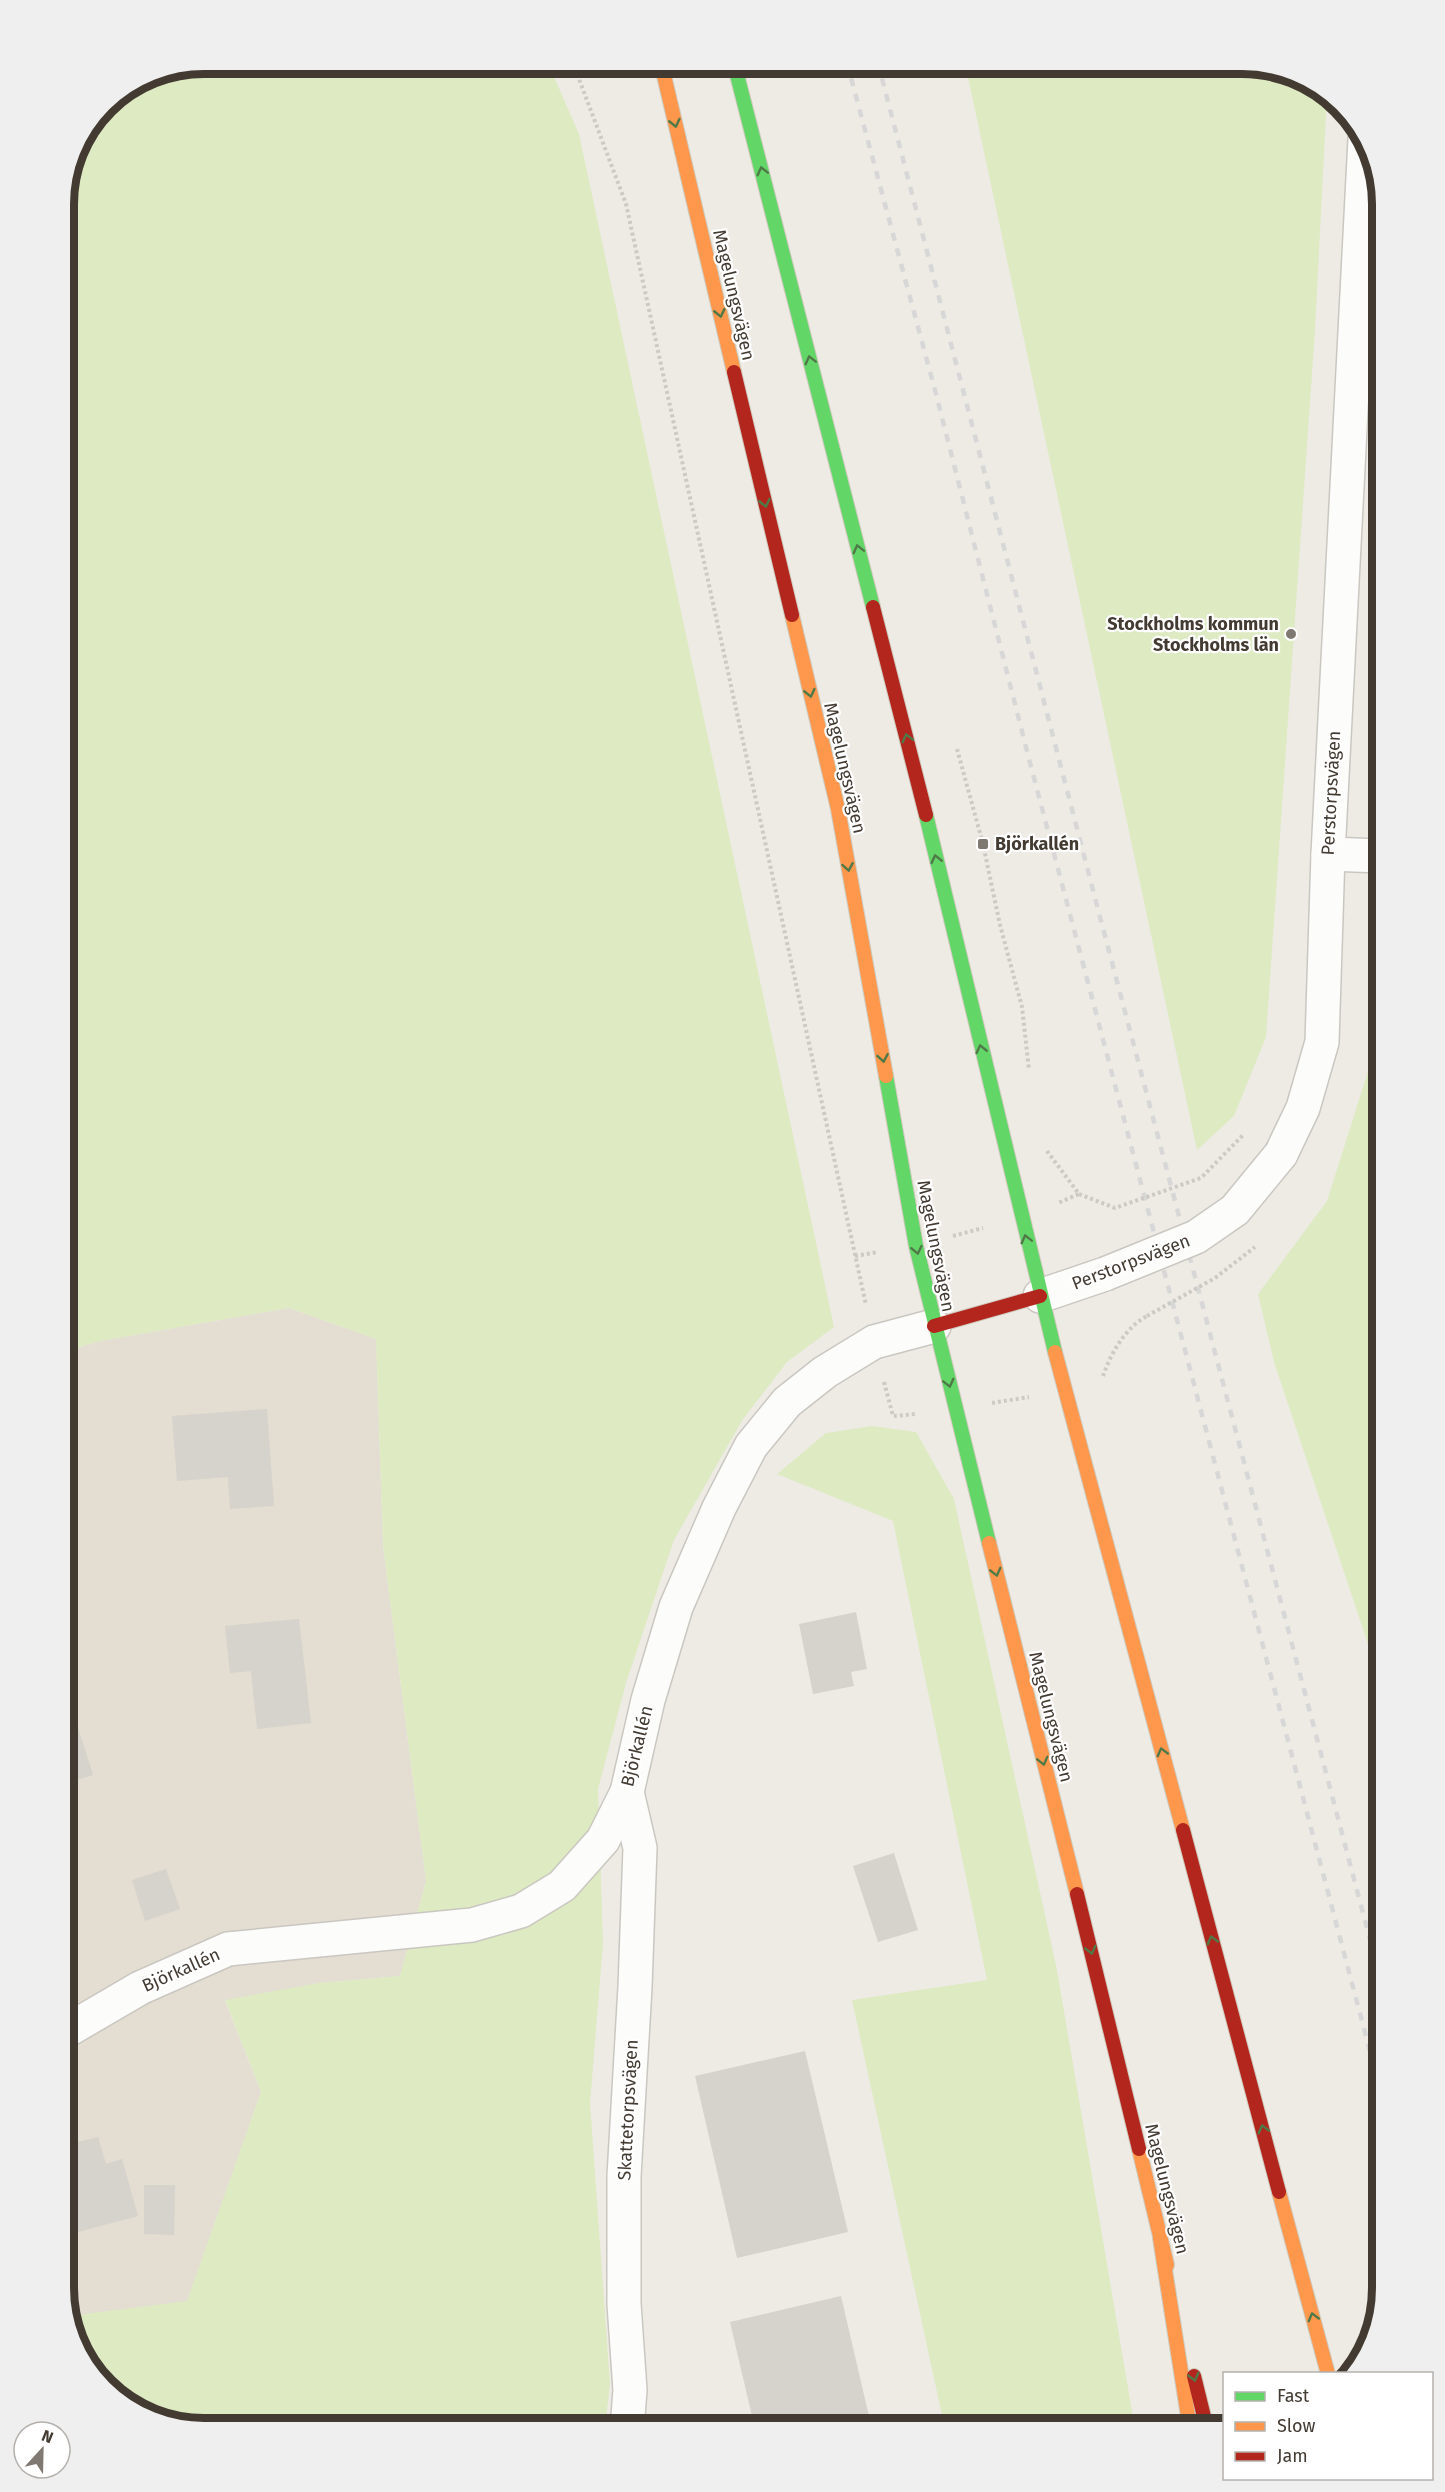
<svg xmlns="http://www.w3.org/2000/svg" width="1445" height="2492" font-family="'Fira Sans',sans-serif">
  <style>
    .residential { fill: #e3ddd2 }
    .green { fill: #ddeac2 }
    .building { fill: #d6d2cc }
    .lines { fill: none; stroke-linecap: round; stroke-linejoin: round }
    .street-casing { stroke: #cac7c1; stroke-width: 36 }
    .fast-casing { stroke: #cfcabd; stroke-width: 16 }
    .slow-casing { stroke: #cfcabd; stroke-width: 16 }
    .jam-casing { stroke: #cfcabd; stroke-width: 16 }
    .path { stroke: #cccac5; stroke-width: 4; stroke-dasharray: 3 3; stroke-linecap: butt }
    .street { stroke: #fcfcfb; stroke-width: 33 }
    .fast { stroke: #63d668; stroke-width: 14 }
    .slow { stroke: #ff974d; stroke-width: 14 }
    .jam { stroke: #b3261e; stroke-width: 14 }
    .rail { stroke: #d8d7d7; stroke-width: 4.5; stroke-dasharray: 8 8; stroke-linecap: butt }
    .street-bridge-casing { stroke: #cac7c1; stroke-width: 36; stroke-linecap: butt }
    .path-bridge { stroke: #cccac5; stroke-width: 4; stroke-dasharray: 3 3; stroke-linecap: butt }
    .street-bridge { stroke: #fcfcfb; stroke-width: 33 }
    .oneway { stroke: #507948 }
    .poi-dot { fill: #7f7971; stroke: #fff; stroke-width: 2 }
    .labels { text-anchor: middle; stroke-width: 4.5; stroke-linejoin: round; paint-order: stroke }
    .street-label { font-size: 18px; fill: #433b32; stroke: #fff }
    .poi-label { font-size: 18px; font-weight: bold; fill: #433b32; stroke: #fff; text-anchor: end }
    .rim { fill: none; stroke: #433b32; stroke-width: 8 }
  </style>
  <rect width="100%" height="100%" fill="#eeebe5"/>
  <path class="residential" d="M289 1308 376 1339 383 1546 426 1881 400 1976 319 1983 225 2001 261 2092 187 2302 69 2316 63 2289V1352L100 1341Z"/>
  <g class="green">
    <path d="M203 63H548L579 134 834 1327 787 1362 743 1419 674 1540 626 1683 598 1789 603 1944 590 2103 610 2384 605 2429H194L125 2405 77 2350 69 2316 187 2301 261 2092 225 2000 319 1983 400 1976 426 1881 383 1546 376 1339 289 1308 100 1341 63 1352V194L77 142 104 104 150 74Z"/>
    <path d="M965 63H1251L1320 87 1327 95 1315 330 1266 1037 1234 1116 1197 1150Z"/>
    <path d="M1382 1027V1686L1274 1362 1258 1294 1327 1201Z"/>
    <path d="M872 1426 916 1432 954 1499 1057 1970 1135 2429H945L852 2000 987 1980 893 1521 777 1474 826 1433Z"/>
  </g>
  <g class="building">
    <path d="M267 1409 274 1506 230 1509 228 1477 177 1481 172 1416Z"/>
    <path d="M856 1612 867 1669 851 1672 854 1686 813 1694 799 1624Z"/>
    <path d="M299 1619 311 1723 257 1729 251 1671 230 1673 225 1626Z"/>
    <path d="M70 1702 93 1775 63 1784V1704Z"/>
    <path d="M894 1853 918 1930 878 1942 853 1866Z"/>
    <path d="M166 1869 180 1909 145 1921 132 1880Z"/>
    <path d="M805 2051 848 2232 737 2258 695 2076Z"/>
    <path d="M98 2137 106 2164 122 2159 138 2216 63 2236V2173L68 2172 63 2146Z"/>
    <path d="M144 2185H175L174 2235 144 2234Z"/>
    <path d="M841 2296 872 2429H755L730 2322Z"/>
  </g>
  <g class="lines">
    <g class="street-casing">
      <g id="street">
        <path d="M1328 854 1382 856"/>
        <path d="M1281 1154 1303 1108 1322 1042 1328 854 1365 139"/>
        <path d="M1040 1296 1105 1274"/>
        <path d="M627 1792 640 1848 635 1987 624 2176V2304L630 2390 627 2429"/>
        <path d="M63 2033 140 1988 228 1949 472 1925 521 1911 562 1886 603 1840 627 1792 648 1700 676 1607 719 1508 751 1446 787 1402 825 1372 874 1342 934 1326"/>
      </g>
    </g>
    <g class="fast-casing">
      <g id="fast">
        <path d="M734 63 873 607"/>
        <path d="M926 815 1055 1352"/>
        <path d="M886 1076 916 1246 989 1543"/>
      </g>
    </g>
    <g class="slow-casing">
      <g id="slow">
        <path d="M661 63 734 372"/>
        <path d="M792 615 838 809 886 1076"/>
        <path d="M1055 1352 1183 1830"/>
        <path d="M989 1543 1077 1894"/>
        <path d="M1139 2149 1167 2265"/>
        <path d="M1279 2192 1328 2374"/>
        <path d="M1160 2238 1190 2429"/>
      </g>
    </g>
    <g class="jam-casing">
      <g id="jam">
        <path d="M734 372 792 615"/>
        <path d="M873 607 926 815"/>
        <path d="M934 1326 1040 1296"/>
        <path d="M1183 1830 1279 2192"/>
        <path d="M1077 1894 1139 2149"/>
        <path d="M1194 2376 1207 2429"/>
      </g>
    </g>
    <g class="path">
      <path d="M573 63 626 204 866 1305"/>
      <path d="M957 749 983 844 1000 925 1022 1007 1029 1070"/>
      <path d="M1047 1151 1079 1194 1058 1203"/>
      <path d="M953 1236 983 1228"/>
      <path d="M855 1256 878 1252"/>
      <path d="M1103 1376C1111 1353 1125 1328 1147 1316"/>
      <path d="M884 1382 893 1416 916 1414"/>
      <path d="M992 1403 1029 1397"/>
    </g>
    <use href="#street" class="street"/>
    <use href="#fast" class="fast"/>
    <use href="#slow" class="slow"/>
    <use href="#jam" class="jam"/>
    <g class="rail">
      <path d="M847 63 936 394 1029 759 1382 2097"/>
      <path d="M878 63 1100 917 1382 1985"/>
    </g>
    <g class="street-bridge-casing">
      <path id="street-bridge" d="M1105 1274 1196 1237 1235 1210 1281 1154"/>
    </g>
    <g class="path-bridge">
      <path d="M1079 1194 1115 1208 1201 1178 1244 1134"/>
      <path d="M1147 1316 1215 1278 1255 1247"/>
    </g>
    <use href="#street-bridge" class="street-bridge"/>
  </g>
  <defs><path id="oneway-chevron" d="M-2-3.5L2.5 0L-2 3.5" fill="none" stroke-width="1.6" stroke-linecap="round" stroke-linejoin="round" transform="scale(1.5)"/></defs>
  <g class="oneway">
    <use href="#oneway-chevron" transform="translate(675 123) rotate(77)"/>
    <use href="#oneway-chevron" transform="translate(762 171) rotate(-104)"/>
    <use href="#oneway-chevron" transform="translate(720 313) rotate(77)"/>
    <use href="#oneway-chevron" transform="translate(810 360) rotate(-104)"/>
    <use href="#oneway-chevron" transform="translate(765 503) rotate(77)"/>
    <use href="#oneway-chevron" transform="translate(858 549) rotate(-104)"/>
    <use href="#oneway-chevron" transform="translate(810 693) rotate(77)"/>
    <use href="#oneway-chevron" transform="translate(907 738) rotate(-104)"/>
    <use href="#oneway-chevron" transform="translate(936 859) rotate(-103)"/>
    <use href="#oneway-chevron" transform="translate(848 867) rotate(80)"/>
    <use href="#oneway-chevron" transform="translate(981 1049) rotate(-103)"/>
    <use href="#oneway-chevron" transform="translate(883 1058) rotate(80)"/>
    <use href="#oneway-chevron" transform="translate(1026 1239) rotate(-104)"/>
    <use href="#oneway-chevron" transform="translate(917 1250) rotate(78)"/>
    <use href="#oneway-chevron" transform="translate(949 1383) rotate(76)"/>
    <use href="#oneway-chevron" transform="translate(996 1572) rotate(76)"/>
    <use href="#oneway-chevron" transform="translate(1162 1752) rotate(-105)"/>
    <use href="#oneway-chevron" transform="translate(1043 1761) rotate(76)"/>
    <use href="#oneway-chevron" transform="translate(1212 1940) rotate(-105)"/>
    <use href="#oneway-chevron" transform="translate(1091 1950) rotate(76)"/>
    <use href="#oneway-chevron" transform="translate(1263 2129) rotate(-105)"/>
    <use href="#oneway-chevron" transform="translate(1313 2317) rotate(-105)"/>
    <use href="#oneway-chevron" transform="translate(1194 2377) rotate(76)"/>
  </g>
  <g class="poi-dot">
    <circle cx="1291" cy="634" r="6"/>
    <rect x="977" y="838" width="12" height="12" rx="3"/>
  </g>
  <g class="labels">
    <g class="street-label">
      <text transform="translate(734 295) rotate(77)" y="6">Magelungsvägen</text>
      <text transform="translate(845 768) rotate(77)" y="6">Magelungsvägen</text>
      <text transform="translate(1331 793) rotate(-87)" y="6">Perstorpsvägen</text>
      <text transform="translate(936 1246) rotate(79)" y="6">Magelungsvägen</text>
      <text transform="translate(1131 1262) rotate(-21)" y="6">Perstorpsvägen</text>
      <text transform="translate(1051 1717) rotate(76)" y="6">Magelungsvägen</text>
      <text transform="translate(637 1746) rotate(-76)" y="6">Björkallén</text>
      <text transform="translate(181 1970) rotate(-24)" y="6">Björkallén</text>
      <text transform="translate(628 2110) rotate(-87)" y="6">Skattetorpsvägen</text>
      <text transform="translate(1167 2189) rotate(76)" y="6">Magelungsvägen</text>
    </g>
    <g class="poi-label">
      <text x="1279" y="630">Stockholms kommun<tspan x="1279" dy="21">Stockholms län</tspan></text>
      <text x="995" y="850" text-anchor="start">Björkallén</text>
    </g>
  </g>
  <path d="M0 0H1445V2492H0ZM204 74H1242A130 130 0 0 1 1372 204V2288A130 130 0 0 1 1242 2418H204A130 130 0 0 1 74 2288V204A130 130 0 0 1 204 74Z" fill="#f0efef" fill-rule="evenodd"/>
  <path class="rim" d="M204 74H1242A130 130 0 0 1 1372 204V2288A130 130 0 0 1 1242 2418H204A130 130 0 0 1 74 2288V204A130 130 0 0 1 204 74Z"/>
  <rect x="1223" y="2372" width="210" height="108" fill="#ffffff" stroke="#b4b1ad" stroke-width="1.5"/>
  <rect x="1235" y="2392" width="30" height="9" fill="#63d668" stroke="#b4b1ad" stroke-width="1.5"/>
  <text x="1277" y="2402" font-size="18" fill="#433b32">Fast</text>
  <rect x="1235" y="2422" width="30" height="9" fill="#ff974d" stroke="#b4b1ad" stroke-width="1.5"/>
  <text x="1277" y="2432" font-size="18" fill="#433b32">Slow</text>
  <rect x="1235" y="2452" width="30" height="9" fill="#b3261e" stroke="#b4b1ad" stroke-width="1.5"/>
  <text x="1277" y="2462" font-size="18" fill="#433b32">Jam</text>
  <g transform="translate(42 2450) rotate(22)"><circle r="28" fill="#ffffff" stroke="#b4b1ad" stroke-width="1.5"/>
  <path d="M0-4.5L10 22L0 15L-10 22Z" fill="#7f7971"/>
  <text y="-9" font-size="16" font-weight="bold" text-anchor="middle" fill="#433b32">N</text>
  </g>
</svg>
